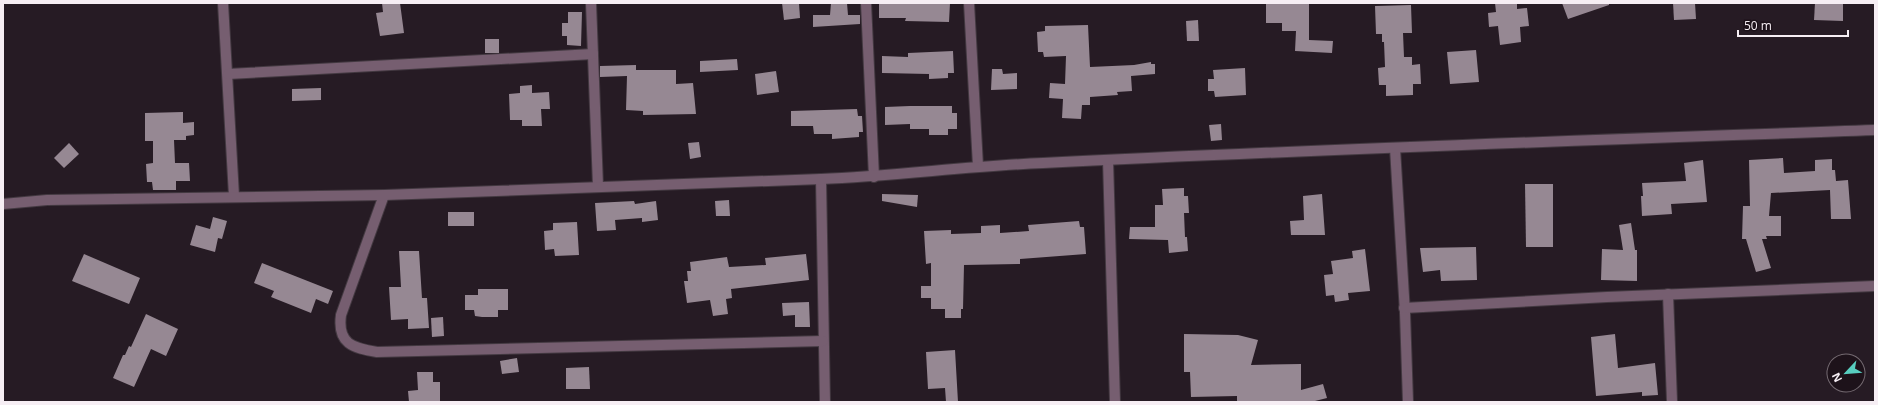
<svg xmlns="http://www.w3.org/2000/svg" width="1878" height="405" font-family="'Open Sans',sans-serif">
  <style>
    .building { fill: #968893 }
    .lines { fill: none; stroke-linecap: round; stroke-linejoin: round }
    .minor-casing { stroke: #433941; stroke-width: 12 }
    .minor { stroke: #765e70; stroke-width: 10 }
  </style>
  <rect width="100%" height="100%" fill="#261b24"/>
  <g class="building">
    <path d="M382 3H400L404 33 380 36 376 13 383 12Z"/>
    <path d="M782 3H799L800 18 784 20Z"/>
    <path d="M831 3H847L848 15H860V24L813 27V15H830Z"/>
    <path d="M879 3H950L949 22 905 21 906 18H879Z"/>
    <path d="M1266 3H1309V40L1333 41 1332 53 1295 51 1296 31H1282V23H1266Z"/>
    <path d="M1495 3H1517V9L1527 8 1529 26 1520 27 1521 42 1500 45 1498 26 1489 27 1488 13 1496 12Z"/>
    <path d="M1562 3H1609V5L1568 19Z"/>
    <path d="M1673 3H1695L1696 19 1674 20Z"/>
    <path d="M1815 3H1843V21L1814 20Z"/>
    <path d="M1411 5 1412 33H1403L1404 57H1412V65L1420 64 1421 84H1413V95L1386 96V85H1379L1378 68 1385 67 1384 42H1382V34H1376L1375 6Z"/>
    <path d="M568 12H582L581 46 567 45V36H562V23H568Z"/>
    <path d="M1198 20 1199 41H1187L1186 21Z"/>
    <path d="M1088 25 1090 67 1134 65 1151 62V64H1155V74L1131 76 1132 91 1117 92 1118 95 1090 97V105H1082L1081 119 1062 118 1063 99 1049 98 1050 83 1065 84 1066 56 1044 57 1043 52H1038L1037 32 1045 31V26Z"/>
    <rect x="485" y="39" width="14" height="14"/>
    <path d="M1476 50 1479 82 1450 84 1447 52Z"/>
    <path d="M953 51 954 73H948V78L929 79V74L882 73V56L908 57V53Z"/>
    <path d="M737 59 738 70 700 72V61Z"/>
    <path d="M636 65V70H676V84L693 83 696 114 643 115V111L626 110 627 76 600 77V66Z"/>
    <path d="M1245 68 1246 95 1215 97 1214 91H1208V79H1214L1213 70Z"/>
    <path d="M992 69H1002L1003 74 1017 73V89L991 90Z"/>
    <path d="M776 71 779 92 757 95 755 74Z"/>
    <path d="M532 85V93L549 92 550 109H541L542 126H522V120H510L509 94 520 93V86Z"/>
    <path d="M321 88V100L292 101V89Z"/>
    <path d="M910 106H952V113H957V129H948V135H929V129H910V124L885 125V107Z"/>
    <path d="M857 109 858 116H862L863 132H859V137L832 139V134H814L813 126H791V111Z"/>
    <path d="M183 112V123L194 122V135L186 136V140H174L175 163H189L190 181H176V190H153L152 182H147L146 164 153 163V141H145V113Z"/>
    <path d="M1221 124 1222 140 1211 141 1209 125Z"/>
    <path d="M699 142 701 157 690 159 688 143Z"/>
    <path d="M69 143 79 154 64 168 54 158Z"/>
    <path d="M1783 158 1784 173 1815 171V160L1832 159V170H1835L1836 181 1848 180 1851 219H1831L1830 190 1771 193 1769 216H1781V236H1766L1767 239H1762L1771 268 1756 272 1746 239H1742L1743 206H1750L1749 160Z"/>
    <path d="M1703 160 1707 202 1671 204 1672 214 1642 216 1641 196H1643L1642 183 1686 181 1684 163Z"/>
    <path d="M1525 184H1553V247H1526Z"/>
    <path d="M1184 188V196H1188L1189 213H1184L1185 237H1187L1188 251 1169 253 1168 240 1129 239 1130 227H1155V205H1163L1162 189Z"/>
    <path d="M882 194 918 195 917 207 882 201Z"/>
    <path d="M1322 194 1325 235H1291L1290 221 1304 220 1303 196Z"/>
    <path d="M729 200 730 216H716L715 201Z"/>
    <path d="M634 201 635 204 656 201 658 220 642 222V218L615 220 616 230 597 231 595 203Z"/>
    <rect x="448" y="212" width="26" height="14"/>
    <path d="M213 217 227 221 222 239 218 238 215 252 190 245 196 225 210 229Z"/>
    <path d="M1079 221 1080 227H1084L1086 254 1020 259V264L964 265 963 309H961V318H945V309H931V298H921V286H931V263L926 264 924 231 951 230V234L981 233V226L1000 225V233L1029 231 1028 225Z"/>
    <path d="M577 222 579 255 555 256 554 249 545 250 544 231 553 230V223Z"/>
    <path d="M1631 223 1635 250H1637V281L1601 280 1602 249 1623 250 1619 225Z"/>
    <path d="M1476 247 1477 280 1441 281 1440 270 1423 272 1420 248Z"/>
    <path d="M1365 249 1370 291 1348 293 1349 300 1335 302 1334 295 1326 296 1324 275 1333 274 1331 261 1353 258 1352 251Z"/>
    <path d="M399 251H419L422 298H427L429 328 408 329V319L391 320 389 287H401Z"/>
    <path d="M84 254 140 278 129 304 72 281Z"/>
    <path d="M806 254 809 280 731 289 732 298 726 299 728 314 713 316 710 300 687 303 684 281H688L687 271H691L690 262 727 257 729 267 766 265 765 258Z"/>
    <path d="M262 263 333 291 328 304 316 299 311 313 271 297 274 291 254 283Z"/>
    <path d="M478 289H508V310H498V317H482L475 316 474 310H465V295H478Z"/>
    <path d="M809 302 810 327H795V315L783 316 782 303Z"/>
    <path d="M146 314 178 329 166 356 151 349 134 387 113 378 123 355H125L129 346 131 347Z"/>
    <path d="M443 317 444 336 432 337 431 318Z"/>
    <path d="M1184 334 1238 335 1258 340 1251 365 1301 364V390L1323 384 1327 398 1311 402H1237V396L1191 397 1190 372H1184Z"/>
    <path d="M1615 334 1618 368 1655 363 1658 395 1642 396V392L1596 396 1591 337Z"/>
    <path d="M955 350 958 402H946L945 388 928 389 926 352Z"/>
    <path d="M517 358 519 372 502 374 500 361Z"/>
    <path d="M589 367 590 389H566V368Z"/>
    <path d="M417 372H433V382H440V402H409L408 391 418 390Z"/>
  </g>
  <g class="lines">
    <g class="minor-casing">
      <g id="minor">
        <path d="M223 3 234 196"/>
        <path d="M591 3 598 186"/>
        <path d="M866 3 874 177"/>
        <path d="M969 3 978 166"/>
        <path d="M228 74 593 54"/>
        <path d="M1395 148 1405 313 1408 402"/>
        <path d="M1108 160 1115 402"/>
        <path d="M821 179 825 402"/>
        <path d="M384 195 341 315C337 344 353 348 377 352L823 341"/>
        <path d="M3 204 47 200 384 195 821 179C895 176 969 166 1043 163 1320 149 1598 140 1875 130"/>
        <path d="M1668 294 1672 402"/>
        <path d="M1404 308 1607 297 1875 286"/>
      </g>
    </g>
    <use href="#minor" class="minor"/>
  </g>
  <rect width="1878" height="405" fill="none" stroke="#f6eef4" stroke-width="8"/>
  <g transform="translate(1846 373) rotate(244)"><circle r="19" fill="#1d121a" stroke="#746a71"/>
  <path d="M0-3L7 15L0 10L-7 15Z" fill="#58cec0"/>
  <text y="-6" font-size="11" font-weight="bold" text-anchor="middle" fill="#f6eef4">N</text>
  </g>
  <path d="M1738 30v6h110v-6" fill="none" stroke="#f6eef4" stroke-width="2"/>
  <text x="1744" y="30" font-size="12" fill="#f6eef4" stroke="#1d121a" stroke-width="3" paint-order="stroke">50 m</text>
</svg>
